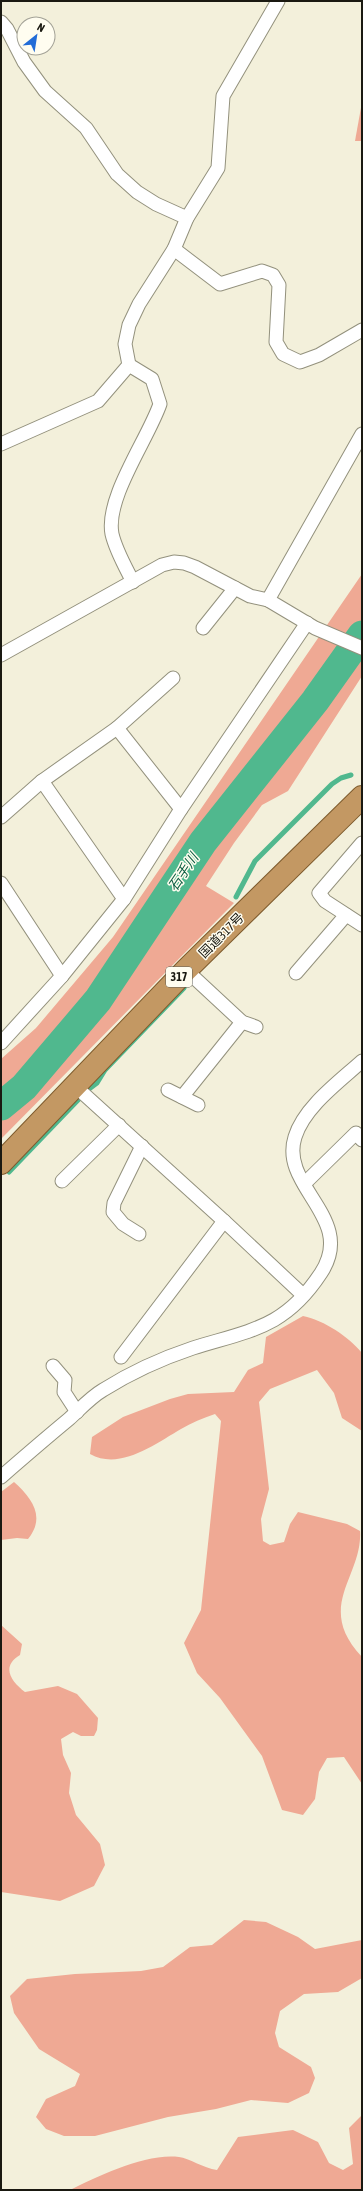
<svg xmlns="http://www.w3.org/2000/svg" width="363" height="2191" font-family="'Asap Condensed','Noto Sans JP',sans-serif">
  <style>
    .green { fill: #efa994 }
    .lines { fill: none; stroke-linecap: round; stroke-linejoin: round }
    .stream { stroke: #50b88e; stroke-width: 5 }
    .river { stroke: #50b88e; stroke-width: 29 }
    .minor-casing { stroke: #93917d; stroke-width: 15 }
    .trunk-casing { stroke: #7e5b2d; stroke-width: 24 }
    .minor { stroke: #fff; stroke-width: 13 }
    .trunk { stroke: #c39863; stroke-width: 22 }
    .labels { text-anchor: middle; stroke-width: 3; stroke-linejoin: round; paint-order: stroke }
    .shield { fill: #fffdf0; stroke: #5f5d54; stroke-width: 1 }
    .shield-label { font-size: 12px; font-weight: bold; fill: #1a1911 }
    .street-label { font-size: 13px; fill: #1a1911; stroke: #fffdf0 }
    .water-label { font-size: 14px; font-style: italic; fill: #0e5f43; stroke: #fffdf0 }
  </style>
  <rect width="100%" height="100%" fill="#f3f0db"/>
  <g class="green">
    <path d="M362 102V141H355Z"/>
    <path d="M362 574V676L288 791 262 805 234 843 206 886 234 903 1 1139V1059L36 1028 113 937Z"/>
    <path d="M303 1316C325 1321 348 1336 362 1353V1431L342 1418 334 1393 317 1370 270 1389 259 1402 269 1489 261 1519 263 1541 270 1545 284 1542 290 1524 298 1512 347 1524 360 1531C363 1577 314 1606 362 1657V1784L344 1757 327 1758 319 1772 315 1799 303 1815 282 1810 262 1756 220 1698 197 1673 184 1643 201 1610 221 1421 215 1414C203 1418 191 1423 181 1429 155 1444 120 1471 90 1454L92 1437 123 1417 170 1399 188 1394 234 1392 248 1370 263 1363 266 1337Z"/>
    <path d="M14 1482C32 1498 46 1517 28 1539L17 1538 1 1540V1492Z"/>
    <path d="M1 1625 22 1644 20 1655C0 1667 12 1682 25 1692L58 1686 77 1694 98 1718 97 1730 94 1736H81L73 1732 61 1739 63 1755 71 1773 69 1793 76 1815 100 1844 105 1865 94 1886 60 1901 1 1892Z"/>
    <path d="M244 1920 266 1922 298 1937 315 1949 362 1940V1978L338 1992 304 1994 280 2011 275 2033 279 2047 311 2067 315 2078 309 2093 288 2103 251 2100 216 2109 168 2117 95 2136H64L46 2129 36 2117 46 2099 75 2086 80 2074 39 2049 14 2013 10 1996 27 1979 75 1974 141 1971 163 1967 190 1947 212 1945Z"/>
    <path d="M362 2115V2190H70C99 2176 145 2153 179 2157 189 2158 203 2168 217 2170L238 2137 293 2130 318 2142 329 2163 343 2170 353 2164 349 2128Z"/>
  </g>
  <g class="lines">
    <g class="stream">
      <path d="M236 897 255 861 332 784 341 778 351 775"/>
      <path d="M89 1089 97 1083 105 1070 184 988"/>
      <path d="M9 1172 79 1099"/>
    </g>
    <path class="river" d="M1 1106 24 1087 98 1000 203 842 315 701 362 635"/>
    <g class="minor-casing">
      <g id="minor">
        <path d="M1 22 7 29 24 62 45 91 86 128 117 174 137 192 156 204 187 218"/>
        <path d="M174 249 220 284 262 271 273 275 279 285 276 342 283 354 300 362 319 355 362 330"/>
        <path d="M129 365 152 379 160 404C148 439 105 498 112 534 116 551 125 566 133 582"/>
        <path d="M1 444 98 401 129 365 125 344 129 325 139 304 174 249 187 218 218 168 223 96 278 1"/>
        <path d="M268 600 362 434"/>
        <path d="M203 628 235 588"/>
        <path d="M1 655 162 565 174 562 184 563 195 567 250 596 268 600 315 628 362 648"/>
        <path d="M117 728 181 809"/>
        <path d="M42 781 124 899"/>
        <path d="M1 817 42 781 117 728 173 678"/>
        <path d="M362 843 319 893 325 901 362 925"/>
        <path d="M1 883 62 976"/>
        <path d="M186 970 242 1022 256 1027"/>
        <path d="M296 973 346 915"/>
        <path d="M1 1043 62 976 124 899 181 809 307 623"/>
        <path d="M75 1086 224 1221 303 1295"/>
        <path d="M168 1090 198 1105"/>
        <path d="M182 1097 242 1022"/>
        <path d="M62 1181 119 1125"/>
        <path d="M304 1184 356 1133 362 1140"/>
        <path d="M139 1234 123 1224 113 1212 114 1203 142 1146"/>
        <path d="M121 1357 224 1221"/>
        <path d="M53 1366 65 1380 64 1392 77 1412"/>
        <path d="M1 1477C24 1457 46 1438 69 1419 80 1409 91 1397 103 1390 130 1373 163 1358 193 1348 251 1330 285 1328 321 1273 357 1218 279 1187 295 1137 304 1107 340 1081 362 1061"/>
      </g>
    </g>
    <g class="trunk-casing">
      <path id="trunk" d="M1 1163 186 970 362 797"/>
    </g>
    <use href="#minor" class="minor"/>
    <use href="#trunk" class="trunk"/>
  </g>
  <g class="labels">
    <rect class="shield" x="166" y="967" width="26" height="20" rx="3"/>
    <g class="shield-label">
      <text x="179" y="981">317</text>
    </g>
    <g class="street-label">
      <text transform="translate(221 935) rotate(-45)" y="5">国道317号</text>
    </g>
    <g class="water-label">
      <text transform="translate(183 872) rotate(-56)" y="5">石手川</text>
    </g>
  </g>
  <rect width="363" height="2191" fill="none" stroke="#1a1911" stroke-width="4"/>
  <g transform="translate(36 36) rotate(30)"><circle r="19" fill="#fffdf0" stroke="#a3a297"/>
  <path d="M0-3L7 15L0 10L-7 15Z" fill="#226cd7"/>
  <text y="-6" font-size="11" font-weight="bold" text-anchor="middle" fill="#1a1911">N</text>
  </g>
</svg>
